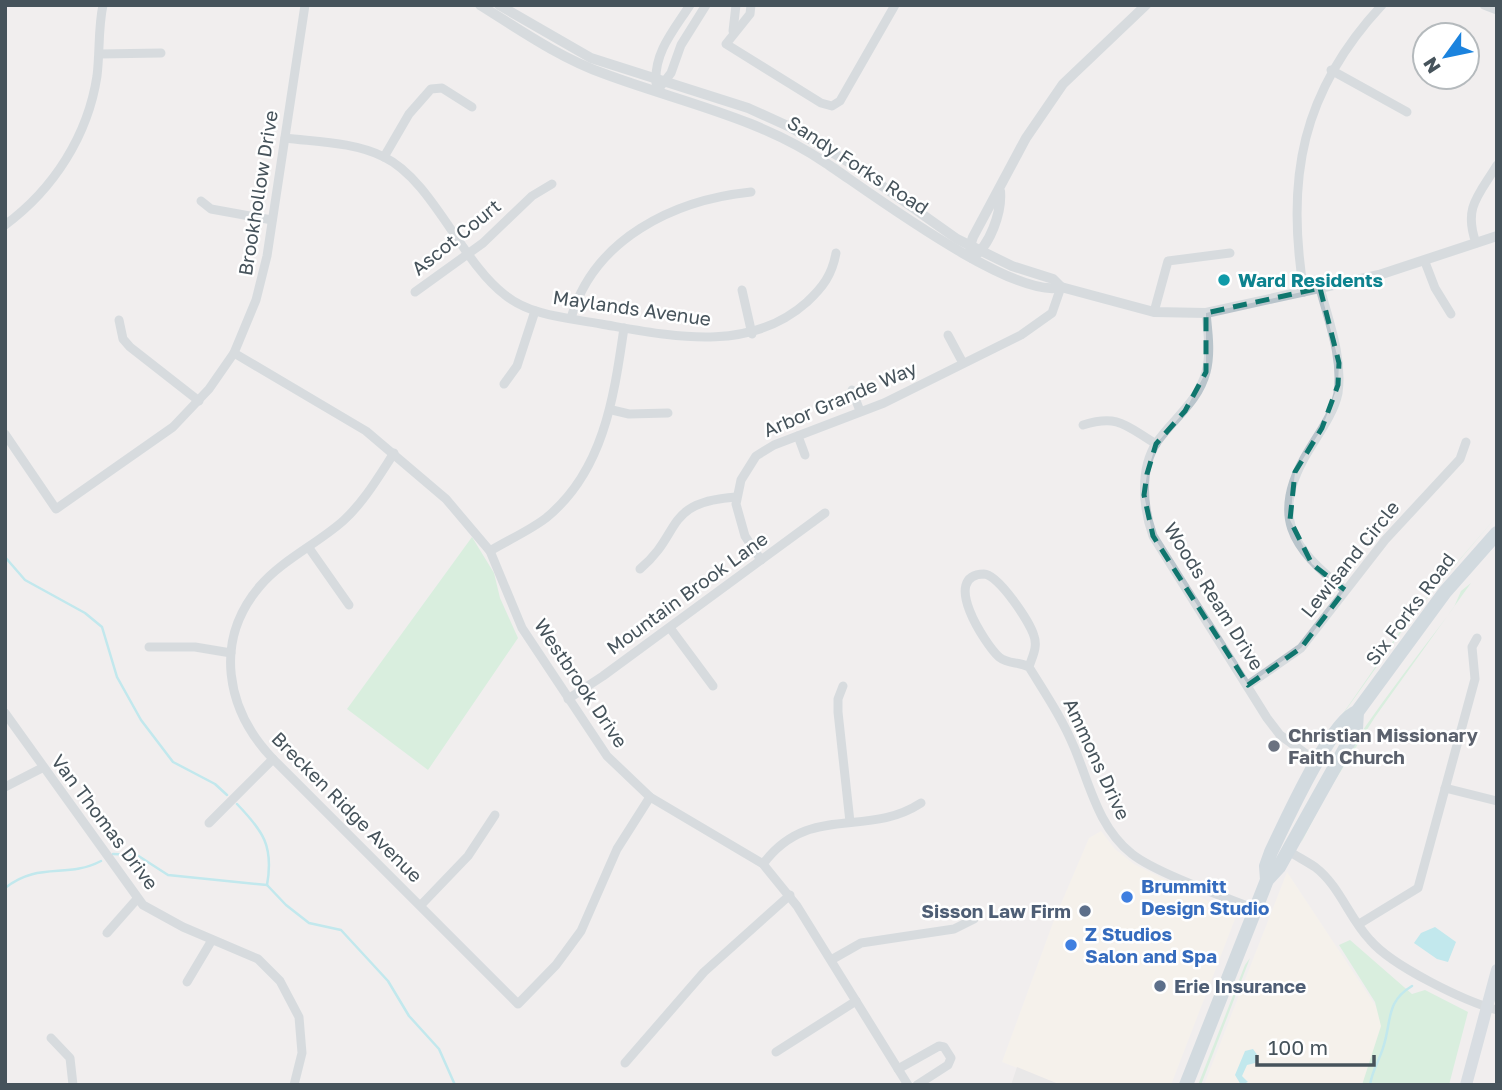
<svg xmlns="http://www.w3.org/2000/svg" width="1502" height="1090" font-family="'Golos Text',sans-serif">
  <style>
    .commercial { fill: #fbf3e7 }
    .education { fill: #e1dfe0 }
    .green { fill: #bceeca }
    .water { fill: #89e0eb }
    .lines { fill: none; stroke-linecap: round; stroke-linejoin: round }
    .stream { stroke: #89e0eb; stroke-width: 2.5 }
    .minor { stroke: #b9c4cb; stroke-width: 9 }
    .tertiary { stroke: #b9c4cb; stroke-width: 10 }
    .secondary { stroke: #bbc8d2; stroke-width: 12 }
    .primary { stroke: #aec0cd; stroke-width: 14 }
    .marked { fill: none; stroke: #0f766e; stroke-width: 5; stroke-dasharray: 14 9; stroke-linejoin: round }
    .culture-dot { fill: #0f9aa8; stroke: #fff; stroke-width: 2.5 }
    .worship-dot { fill: #6b7280; stroke: #fff; stroke-width: 2.5 }
    .shop-dot { fill: #3f7fe0; stroke: #fff; stroke-width: 2.5 }
    .service-dot { fill: #5c6f8a; stroke: #fff; stroke-width: 2.5 }
    .labels { text-anchor: middle; stroke-width: 5; stroke-linejoin: round; paint-order: stroke }
    .street-label { font-size: 19px; fill: #46535b; stroke: #fff }
    .culture-label { font-size: 19px; font-weight: bold; fill: #0d838f; stroke: #fff; text-anchor: start }
    .worship-label { font-size: 19px; font-weight: bold; fill: #5b616d; stroke: #fff; text-anchor: start }
    .shop-label { font-size: 19px; font-weight: bold; fill: #366cbe; stroke: #fff; text-anchor: start }
    .service-label { font-size: 19px; font-weight: bold; fill: #4e5e75; stroke: #fff; text-anchor: end }
  </style>
  <rect width="100%" height="100%" fill="#f1eeee"/>
  <g class="commercial">
    <path d="M1101 831 1115 849 1134 864 1226 910 1235 919 1171 1085H1061L1002 1062 1054 920 1089 838Z"/>
    <path d="M1287 872 1387 1023 1370 1085H1204Z"/>
  </g>
  <path class="education" d="M1017 1067 1061 1085H1011Z"/>
  <g class="green">
    <path d="M1497 516 1417 610 1321 745 1410 617Z"/>
    <path d="M472 537 494 573 500 598 518 638 428 770 347 709Z"/>
    <path d="M1471 583 1375 717 1327 793 1301 843C1329 765 1404 675 1454 607L1461 591Z"/>
    <path d="M1350 940 1412 994 1425 990 1468 1012 1449 1085H1362L1381 1026 1375 1002 1339 945Z"/>
    <path d="M1250 958 1201 1085H1198L1245 965Z"/>
  </g>
  <g class="water">
    <path d="M1435 927 1456 942 1448 962 1437 959 1414 943 1421 933Z"/>
    <path d="M1253 1049 1258 1056 1255 1063 1247 1065 1242 1076 1248 1082 1241 1085 1235 1075 1245 1051Z"/>
  </g>
  <g class="lines">
    <g class="stream">
      <path d="M5 557 25 580 85 613 102 627 117 677 141 720 173 762 215 784 227 795"/>
      <path d="M237 804C263 831 274 846 267 885"/>
      <path d="M113 854 137 855 168 875 267 885 286 905 309 923 341 930 388 981 409 1016 439 1049 455 1085"/>
      <path d="M5 888C39 861 67 879 101 861"/>
      <path d="M1370 1085C1372 1071 1379 1061 1383 1048 1392 1022 1385 1002 1412 986"/>
    </g>
    <g class="minor">
      <path d="M751 5 750 14 726 44 821 103 832 106 840 101 895 5"/>
      <path d="M1484 5 1497 10"/>
      <path d="M733 31 736 5"/>
      <path d="M100 54 161 53"/>
      <path d="M1331 70 1407 112"/>
      <path d="M656 83C654 52 674 30 690 5"/>
      <path d="M657 91 671 73 681 45 706 5"/>
      <path d="M285 138C317 142 354 142 384 157 432 180 462 263 505 295 531 316 569 318 601 324 671 336 749 354 807 302 823 287 832 275 836 253"/>
      <path d="M384 157 409 114 431 89 442 88 472 107"/>
      <path d="M201 201 211 209 272 220"/>
      <path d="M5 225C54 189 88 135 97 76 100 52 98 28 103 5"/>
      <path d="M1476 243C1463 207 1479 195 1497 165"/>
      <path d="M1425 262 1435 288 1451 314"/>
      <path d="M1320 288C1329 322 1343 358 1338 393 1334 413 1319 433 1309 450 1269 515 1291 548 1345 590"/>
      <path d="M742 290 752 334"/>
      <path d="M415 292 483 243 532 196 552 184"/>
      <path d="M1304 292C1285 178 1302 91 1382 5"/>
      <path d="M1154 312 1168 261 1230 253"/>
      <path d="M1206 313C1208 333 1211 353 1206 372 1198 402 1174 418 1157 442 1139 469 1143 508 1153 536L1267 718 1280 735 1317 762"/>
      <path d="M571 318C594 239 673 200 751 192"/>
      <path d="M119 320 123 339 130 347 199 401"/>
      <path d="M948 335 963 363"/>
      <path d="M234 353 366 431 446 499 490 551 522 628 607 756 650 797 763 864 797 906 908 1085"/>
      <path d="M504 384 517 366 535 311"/>
      <path d="M852 390 860 411"/>
      <path d="M612 410 629 414 668 413"/>
      <path d="M1083 425C1119 414 1126 426 1156 444"/>
      <path d="M5 434 56 509 173 427 209 389 234 353 256 300 267 256 305 5"/>
      <path d="M798 436 805 455"/>
      <path d="M394 453C379 476 364 502 343 521 317 544 282 560 260 586 213 641 226 710 273 759L518 1004 556 965 581 931 617 849 650 797"/>
      <path d="M309 548 349 605"/>
      <path d="M490 551C508 540 529 531 546 518 604 471 614 396 624 328"/>
      <path d="M761 560 745 536 736 504 741 480 756 456 774 445 884 403 1021 335 1052 313 1061 287"/>
      <path d="M640 569C683 533 663 502 736 497"/>
      <path d="M670 628 713 686"/>
      <path d="M149 647H195L231 653"/>
      <path d="M1029 667C1032 657 1038 647 1034 636 1030 622 998 574 984 574 940 575 985 644 999 657 1009 665 1018 661 1029 667 1045 693 1062 718 1074 747 1090 785 1098 827 1132 854 1156 873 1225 897 1255 909"/>
      <path d="M1248 685 1301 648 1385 540 1460 459 1466 442"/>
      <path d="M843 686 838 699V712L850 822"/>
      <path d="M568 699 603 676 825 513"/>
      <path d="M5 713 143 905 183 927 258 959 280 981 299 1017 302 1053 294 1085"/>
      <path d="M5 787 42 768"/>
      <path d="M1445 788 1497 801"/>
      <path d="M209 823 273 759"/>
      <path d="M1287 850C1296 856 1306 861 1315 867 1340 886 1349 918 1370 940 1392 966 1464 1001 1497 1010"/>
      <path d="M763 864C809 802 866 839 921 803"/>
      <path d="M421 905 468 856 495 815"/>
      <path d="M1359 924 1418 888 1475 679 1472 647 1477 638"/>
      <path d="M107 933 137 899"/>
      <path d="M831 960 861 943 954 929 974 919"/>
      <path d="M187 982 212 940"/>
      <path d="M51 1038 70 1058 73 1085"/>
      <path d="M776 1052 856 1001"/>
      <path d="M625 1063 704 972 790 895"/>
      <path d="M898 1069 939 1046 944 1047 951 1058 948 1065 917 1085"/>
    </g>
    <g class="tertiary">
      <path d="M480 5C520 30 560 58 605 74 680 102 758 117 826 163 868 191 1015 301 1061 287L1154 312 1206 313 1379 275 1497 236"/>
      <path d="M499 5 591 58 748 108 790 127 850 163 957 239 1012 266 1053 279 1061 287"/>
      <path d="M1000 191C1002 212 990 246 972 258L970 246 973 237 1026 138 1063 84 1146 5"/>
    </g>
    <path class="secondary" d="M1466 1085 1497 970"/>
    <g class="primary">
      <path d="M1267 880 1266 866 1271 852C1285 823 1331 720 1357 712L1445 592 1497 533"/>
      <path d="M1186 1085 1267 880 1279 867 1356 729 1357 712"/>
    </g>
  </g>
  <path d="M0 0H1502V1090H0ZM1320 288 1339 363 1338 385 1322 428 1295 472 1290 520 1312 564 1345 590 1301 648 1248 685 1153 536 1144 495 1147 474 1156 444 1185 411 1206 372V313Z" fill="#f1eeee" fill-opacity=".55" fill-rule="evenodd"/>
  <path class="marked" d="M1320 288 1339 363 1338 385 1322 428 1295 472 1290 520 1312 564 1345 590 1301 648 1248 685 1153 536 1144 495 1147 474 1156 444 1185 411 1206 372V313Z"/>
  <circle class="culture-dot" cx="1224" cy="280" r="7"/>
  <circle class="worship-dot" cx="1274" cy="746" r="7"/>
  <g class="shop-dot">
    <circle cx="1127" cy="897" r="7"/>
    <circle cx="1071" cy="945" r="7"/>
  </g>
  <g class="service-dot">
    <circle cx="1085" cy="911" r="7"/>
    <circle cx="1160" cy="986" r="7"/>
  </g>
  <g class="labels">
    <g class="street-label">
      <text transform="translate(858 165) rotate(33)" y="7">Sandy Forks Road</text>
      <text transform="translate(258 193) rotate(-81)" y="7">Brookhollow Drive</text>
      <text transform="translate(456 237) rotate(-39)" y="7">Ascot Court</text>
      <text transform="translate(632 308) rotate(8)" y="7">Maylands Avenue</text>
      <text transform="translate(840 399) rotate(-23)" y="7">Arbor Grande Way</text>
      <text transform="translate(1350 559) rotate(-51)" y="7">Lewisand Circle</text>
      <text transform="translate(687 593) rotate(-36)" y="7">Mountain Brook Lane</text>
      <text transform="translate(1214 596) rotate(58)" y="7">Woods Ream Drive</text>
      <text transform="translate(1410 609) rotate(-53)" y="7">Six Forks Road</text>
      <text transform="translate(581 683) rotate(56)" y="7">Westbrook Drive</text>
      <text transform="translate(1097 759) rotate(65)" y="7">Ammons Drive</text>
      <text transform="translate(347 807) rotate(45)" y="7">Brecken Ridge Avenue</text>
      <text transform="translate(105 822) rotate(53)" y="7">Van Thomas Drive</text>
    </g>
    <g class="culture-label">
      <text x="1238" y="287">Ward Residents</text>
    </g>
    <g class="worship-label">
      <text x="1288" y="742">Christian Missionary<tspan x="1288" dy="22">Faith Church</tspan></text>
    </g>
    <g class="shop-label">
      <text x="1141" y="893">Brummitt<tspan x="1141" dy="22">Design Studio</tspan></text>
      <text x="1085" y="941">Z Studios<tspan x="1085" dy="22">Salon and Spa</tspan></text>
    </g>
    <g class="service-label">
      <text x="1071" y="918">Sisson Law Firm</text>
      <text x="1174" y="993" text-anchor="start">Erie Insurance</text>
    </g>
  </g>
  <rect width="1502" height="1090" fill="none" stroke="#46535b" stroke-width="14"/>
  <g transform="translate(1446 56) rotate(237)"><circle r="33" fill="#ffffff" stroke="#b5babd" stroke-width="2"/>
  <path d="M0-5L12 26L0 18L-12 26Z" fill="#1b83de"/>
  <text y="-10" font-size="19" font-weight="bold" text-anchor="middle" fill="#46535b">N</text>
  </g>
  <path d="M1257 1055v10h117v-10" fill="none" stroke="#46535b" stroke-width="3.5"/>
  <text x="1268" y="1055" font-size="21" fill="#46535b" stroke="#ffffff" stroke-width="5" paint-order="stroke">100 m</text>
</svg>
